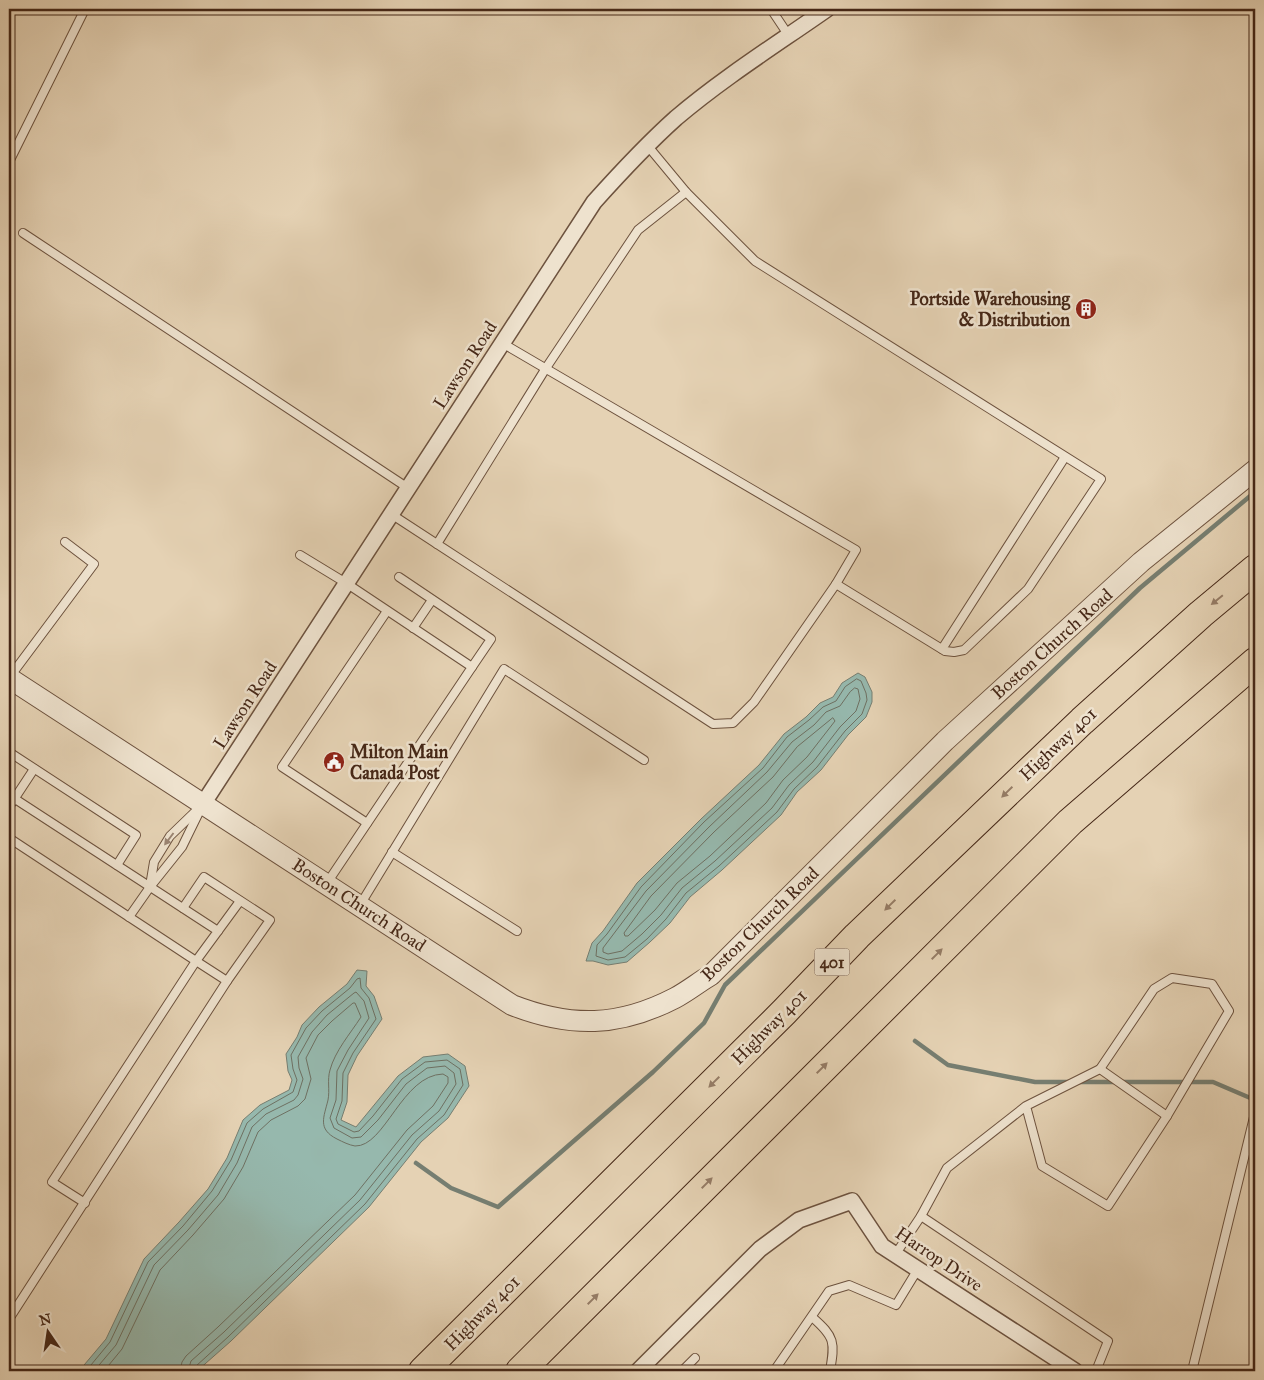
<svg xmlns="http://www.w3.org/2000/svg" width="1264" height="1380" font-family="'IM FELL Great Primer',serif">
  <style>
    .water { fill: #96b8ad; stroke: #767e71 }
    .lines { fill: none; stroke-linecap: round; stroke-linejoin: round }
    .shore { stroke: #6e7062; stroke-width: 1 }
    .stream { stroke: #767e71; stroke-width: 4.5 }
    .service-casing { stroke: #6d523e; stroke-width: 10 }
    .minor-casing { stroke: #6d523e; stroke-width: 18 }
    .tertiary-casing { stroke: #6d523e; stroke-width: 22 }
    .motorway-casing { stroke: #452717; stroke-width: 30 }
    .service { stroke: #eee2ce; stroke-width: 8 }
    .minor { stroke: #eee2ce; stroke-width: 15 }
    .tertiary { stroke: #eee2ce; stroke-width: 20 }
    .motorway { stroke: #e5d2b4; stroke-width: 28 }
    .oneway { fill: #957c66 }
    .oneway2 { fill: #9a8472 }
    .labels { text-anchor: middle; stroke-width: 5; stroke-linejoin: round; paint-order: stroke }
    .shield { fill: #eee2ce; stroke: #785f4e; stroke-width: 1 }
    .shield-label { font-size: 16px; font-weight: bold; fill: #452717 }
    .poi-label { font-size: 18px; font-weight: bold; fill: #452717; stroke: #eee2ce; text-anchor: end }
    .street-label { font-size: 18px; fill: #452717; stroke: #eee2ce }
  </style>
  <rect width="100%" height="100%" fill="#e5d2b4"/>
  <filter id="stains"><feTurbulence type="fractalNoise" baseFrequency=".004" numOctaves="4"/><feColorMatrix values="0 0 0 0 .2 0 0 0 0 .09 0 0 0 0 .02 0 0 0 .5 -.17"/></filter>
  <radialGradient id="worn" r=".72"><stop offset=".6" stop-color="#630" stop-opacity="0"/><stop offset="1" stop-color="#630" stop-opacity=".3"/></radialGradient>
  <g class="water">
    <path d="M858 673 865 677 872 692V702L866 717 848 735 821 770 797 792 781 815 722 870 690 897 670 923 650 942 627 962 608 965 593 961H586L592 943 603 931 637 883 701 819 759 765 784 734 806 717 820 703 833 697 842 683Z"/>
    <path d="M357 970 367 971 366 986 374 996 382 1019 357 1056 348 1075 347 1102 341 1120 356 1127 398 1076 423 1057 448 1054 465 1066 469 1086 448 1118 421 1142 369 1207 231 1341 197 1371H79L106 1339 144 1259 179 1222 208 1189 227 1158 243 1120 260 1105 289 1090 292 1080 288 1071 286 1054 297 1037 302 1025 319 1007 347 984Z"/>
  </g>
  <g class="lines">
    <g class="shore">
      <path d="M857 679 861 681 866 693 867 700 862 714 845 731 817 767 794 789 777 812 719 866 686 893 666 919 647 939 625 957 608 960 596 956 597 945 607 934 641 887 704 822 763 768 787 737 809 720 823 707 836 701 845 687Z"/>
      <path d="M855 688 858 689 860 699 856 711 840 727 813 762 789 785 772 808 715 861 682 888 661 915 642 934 622 951 608 954 603 952V948L646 891 709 827 767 772 792 742 814 725 826 712 840 706 850 692Z"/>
      <path d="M833 718 835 721 807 757 783 780 766 803 710 856 677 883 655 910 628 936H625L624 933 651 896 714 832 773 777 797 747Z"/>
      <path d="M86 1371 110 1342 148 1262 183 1226 212 1191 231 1160 247 1123 263 1109 293 1092 297 1080 293 1069 291 1055 306 1028 322 1011 350 988 357 979 360 978 361 988 369 998 376 1019 353 1053 343 1073 342 1101 336 1119 338 1124 354 1132 359 1131 373 1116 402 1079 425 1062 447 1060 460 1069 463 1085 444 1115 417 1139 365 1204 228 1337 196 1366 194 1371"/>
      <path d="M94 1371 116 1345 154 1265 188 1230 218 1195 237 1163 252 1127 266 1114 294 1100 298 1095 303 1079 299 1068 298 1057 312 1032 327 1015 354 993 356 992 364 1001 369 1018 348 1050 337 1071 336 1100 330 1118 334 1128 352 1138 361 1137 378 1120 406 1084 427 1068 445 1066 454 1073 456 1084 439 1111 412 1135 360 1200 224 1332 191 1361 188 1371"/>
      <path d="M104 1371 122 1349 160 1270 193 1235 224 1199 243 1167 258 1132 271 1120 298 1106 305 1099 311 1079 306 1058 318 1035 332 1021 353 1003H355L361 1017C350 1034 335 1051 330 1070 327 1080 330 1090 328 1100 324 1117 317 1129 337 1139 343 1142 349 1145 355 1146 385 1147 402 1075 443 1074L448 1077V1083L433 1106 407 1130 355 1195 218 1327 186 1356 182 1362 180 1371"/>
    </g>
    <g class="stream">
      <path d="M915 1041 948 1065 1035 1082H1213L1255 1100"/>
      <path d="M416 1163 451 1188 498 1207 653 1072 704 1023 725 985 1140 588 1255 492"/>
      <path d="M1254 1371 1255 1369"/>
    </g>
    <g class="service-casing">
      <g id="service">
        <path d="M771 9 789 36"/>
        <path d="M9 162 85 9"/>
        <path d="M23 233 408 488"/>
        <path d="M502 343 856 550 836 584"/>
        <path d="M391 514 713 724 733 723 754 702 836 584 945 651 954 652 964 650 1028 589 1101 479 755 261 686 192 647 145"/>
        <path d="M437 544 546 368 638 230 686 192"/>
        <path d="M300 555 346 583 472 667 327 883"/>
        <path d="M399 577 491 639 472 667"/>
        <path d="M413 628 432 600"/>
        <path d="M942 649 1065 457"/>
        <path d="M9 678 94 564 65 542"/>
        <path d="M9 752 136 835 117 865"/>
        <path d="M9 795 218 931 196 961 227 981 9 1319"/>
        <path d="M9 807 34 769"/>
        <path d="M367 823 282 767 387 611"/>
        <path d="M9 838 196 961 52 1182 85 1203"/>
        <path d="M392 852 517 931"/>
        <path d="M150 886 154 862 170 836 198 809"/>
        <path d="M360 905 504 669 644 760"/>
        <path d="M183 908 204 877 270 920 227 981"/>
        <path d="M129 917 150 887 182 847 203 804"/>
        <path d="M218 931 240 901"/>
        <path d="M1100 1069 1154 989 1172 978 1212 984 1229 1011 1167 1116"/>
        <path d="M921 1216 1108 1341 1096 1371"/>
        <path d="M895 1255 921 1216 947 1168 1026 1106 1100 1069 1167 1116 1108 1206 1042 1166 1026 1106"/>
        <path d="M812 1317C835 1337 835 1342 830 1371"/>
        <path d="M682 1371 695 1358"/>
        <path d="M774 1371 829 1291 849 1285 896 1305 918 1269"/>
        <path d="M1192 1371 1255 1113"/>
      </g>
    </g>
    <g class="minor-casing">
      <g id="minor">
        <path d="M203 804 594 202C620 173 647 144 676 118 723 78 777 44 827 9"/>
        <path d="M638 1371 760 1249 799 1220 852 1201 882 1246 1075 1371"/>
      </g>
    </g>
    <g class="tertiary-casing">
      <path id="tertiary" d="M9 678 512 1005C571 1028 619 1027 675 998 688 991 699 982 711 975L945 741 1141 562 1255 470"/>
    </g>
    <g class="motorway-casing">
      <g id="motorway">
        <path d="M423 1371 784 1012 857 936 1082 721 1201 614 1255 569"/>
        <path d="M520 1371 1070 822 1255 662"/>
      </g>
    </g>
    <use href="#service" class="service"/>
    <use href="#minor" class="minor"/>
    <use href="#tertiary" class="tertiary"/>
    <use href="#motorway" class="motorway"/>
  </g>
  <defs><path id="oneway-solid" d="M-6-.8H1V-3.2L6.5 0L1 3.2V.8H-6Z" transform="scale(1.25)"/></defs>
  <g class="oneway">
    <use href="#oneway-solid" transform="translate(1217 600) rotate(141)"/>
    <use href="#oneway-solid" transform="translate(1007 792) rotate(136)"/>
    <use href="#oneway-solid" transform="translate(890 905) rotate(136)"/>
    <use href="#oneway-solid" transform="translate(937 954) rotate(-45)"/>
    <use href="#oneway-solid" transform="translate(822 1068) rotate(-45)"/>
    <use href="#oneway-solid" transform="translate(714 1082) rotate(135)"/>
    <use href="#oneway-solid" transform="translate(707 1183) rotate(-45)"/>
    <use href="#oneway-solid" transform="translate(593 1299) rotate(-45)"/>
  </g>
  <use class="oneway2" href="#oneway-solid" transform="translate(169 839) rotate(127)"/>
  <defs>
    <g id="building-disc" transform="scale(1.125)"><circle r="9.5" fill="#8f2418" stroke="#eee2ce"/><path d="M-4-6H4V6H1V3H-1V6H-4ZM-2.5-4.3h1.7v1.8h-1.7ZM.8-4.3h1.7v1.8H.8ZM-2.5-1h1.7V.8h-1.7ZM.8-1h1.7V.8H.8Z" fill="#fff"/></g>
    <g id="civic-disc" transform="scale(1.125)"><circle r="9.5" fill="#8f2418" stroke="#eee2ce"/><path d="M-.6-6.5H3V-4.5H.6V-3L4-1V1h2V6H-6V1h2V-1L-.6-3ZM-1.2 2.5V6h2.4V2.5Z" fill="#fff"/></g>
  </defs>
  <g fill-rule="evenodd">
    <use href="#building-disc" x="1086" y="309"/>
    <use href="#civic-disc" x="334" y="762"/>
  </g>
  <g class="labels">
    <rect class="shield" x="814.5" y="948.5" width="35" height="27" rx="4"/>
    <g class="shield-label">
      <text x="832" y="968">401</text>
    </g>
    <g class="poi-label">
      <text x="1070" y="305">Portside Warehousing<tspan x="1070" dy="21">&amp; Distribution</tspan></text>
      <text x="350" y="758" text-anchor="start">Milton Main<tspan x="350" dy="21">Canada Post</tspan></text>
    </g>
    <g class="street-label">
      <text transform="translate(465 365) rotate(-57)" y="6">Lawson Road</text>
      <text transform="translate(1052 644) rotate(-42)" y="6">Boston Church Road</text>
      <text transform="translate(245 705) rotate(-57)" y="6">Lawson Road</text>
      <text transform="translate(1058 744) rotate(-43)" y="6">Highway 401</text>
      <text transform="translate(359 905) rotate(33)" y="6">Boston Church Road</text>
      <text transform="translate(760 924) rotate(-44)" y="6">Boston Church Road</text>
      <text transform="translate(769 1027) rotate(-45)" y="6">Highway 401</text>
      <text transform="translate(939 1259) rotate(34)" y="6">Harrop Drive</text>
      <text transform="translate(482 1313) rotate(-45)" y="6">Highway 401</text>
    </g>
  </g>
  <rect width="1264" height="1380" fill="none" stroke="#e5d2b4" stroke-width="30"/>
  <rect x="10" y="10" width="1244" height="1360" fill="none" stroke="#452717" stroke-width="2.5"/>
  <rect x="15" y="15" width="1234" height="1350" fill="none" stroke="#452717"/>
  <g transform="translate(48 1332) rotate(347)" stroke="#eee2ce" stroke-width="4" paint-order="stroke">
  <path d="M0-4L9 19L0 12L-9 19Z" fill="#452717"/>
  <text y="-8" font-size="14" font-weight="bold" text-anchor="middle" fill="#452717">N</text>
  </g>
  <rect width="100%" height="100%" filter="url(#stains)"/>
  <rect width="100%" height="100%" fill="url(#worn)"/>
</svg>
